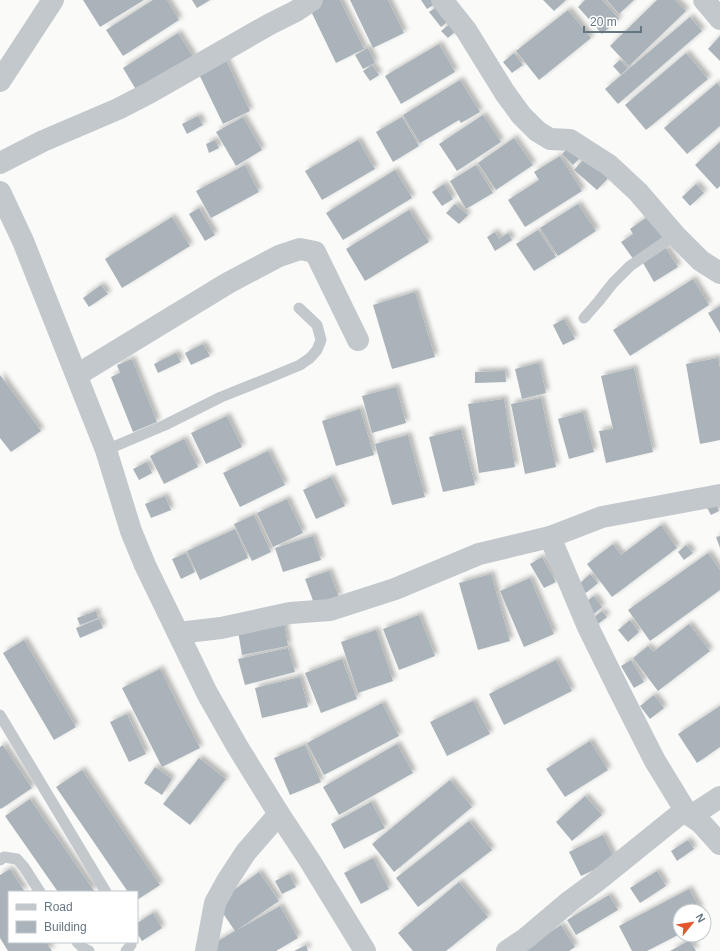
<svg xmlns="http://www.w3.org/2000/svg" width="720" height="951" font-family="Arial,sans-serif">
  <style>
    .building { fill: #aab3b9; filter: url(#shadow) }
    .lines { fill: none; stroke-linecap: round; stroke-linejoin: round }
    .lane { stroke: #c3c8cc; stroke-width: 11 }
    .street { stroke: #c3c8cc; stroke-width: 22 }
  </style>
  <defs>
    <filter id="shadow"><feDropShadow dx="3.5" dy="-3.5" stdDeviation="2" flood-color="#0004"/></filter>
  </defs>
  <rect width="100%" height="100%" fill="#fafaf8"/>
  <g class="building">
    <path d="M83 0H144L100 27Z"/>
    <path d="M153 0H167L179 20 123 56 106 30Z"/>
    <path d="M192 0H210L197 8Z"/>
    <path d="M318 0H340L364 49 336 63 308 5Z"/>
    <path d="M350 0H388L404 33 373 48Z"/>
    <path d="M421 0H434L437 3 427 9Z"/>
    <path d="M543 0H566L554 11Z"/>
    <path d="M585 0H602L619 19 602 34 578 7Z"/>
    <path d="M607 0H634L619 14Z"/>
    <path d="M657 0H675L686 11 629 66 610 46Z"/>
    <path d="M439 5 450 20 441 27 429 12Z"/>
    <path d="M568 10 591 38 539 80 516 51Z"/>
    <path d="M690 17 702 31 618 104 605 89Z"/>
    <path d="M451 23 457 30 448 38 441 31Z"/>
    <path d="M178 33 194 58 138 93 123 68Z"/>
    <path d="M720 36V61L708 49Z"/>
    <path d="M439 44 455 72 401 104 385 76Z"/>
    <path d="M368 48 375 63 363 69 355 55Z"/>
    <path d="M514 53 523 65 512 73 503 62Z"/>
    <path d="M686 53 708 79 646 130 625 105Z"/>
    <path d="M223 54 250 111 223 124 196 68Z"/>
    <path d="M620 60 628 68 621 75 613 66Z"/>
    <path d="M372 65 379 75 370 81 363 71Z"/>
    <path d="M460 80 480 112 461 123 459 120 420 143 403 115Z"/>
    <path d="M717 83 720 87V126L687 154 664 128Z"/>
    <path d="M483 115 501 142 457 171 439 144Z"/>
    <path d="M198 116 203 125 187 134 182 124Z"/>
    <path d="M243 117 262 150 236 166 216 132Z"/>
    <path d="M402 117 419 146 393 162 376 132Z"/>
    <path d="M514 138 533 165 496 190 478 163Z"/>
    <path d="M215 140 219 148 209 153 206 144Z"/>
    <path d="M358 140 375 169 322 200 305 171Z"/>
    <path d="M720 142V186L717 189 695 165Z"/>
    <path d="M570 146 581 157 573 165 562 154Z"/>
    <path d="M587 155 610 176 597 190 574 170Z"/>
    <path d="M560 156 582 191 525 227 508 200 539 180 534 172Z"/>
    <path d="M245 165 259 192 211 218 196 191Z"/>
    <path d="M476 165 493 193 466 209 450 181Z"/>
    <path d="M395 170 412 198 343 240 326 213Z"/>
    <path d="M444 184 453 199 442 206 432 192Z"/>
    <path d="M696 184 704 193 690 206 682 197Z"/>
    <path d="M455 204 468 215 459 224 446 213Z"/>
    <path d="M578 204 596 231 558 256 540 228Z"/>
    <path d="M199 208 215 235 205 241 189 214Z"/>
    <path d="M409 210 429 242 365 281 346 249Z"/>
    <path d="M650 215 665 236 634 260 621 242 633 234 630 229Z"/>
    <path d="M172 217 190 246 122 288 105 259Z"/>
    <path d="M538 230 556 257 534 271 516 244Z"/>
    <path d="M495 232 499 239 508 233 512 240 495 251 487 237Z"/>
    <path d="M666 248 678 267 654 282 643 263Z"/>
    <path d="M693 279 709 305 630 356 613 330Z"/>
    <path d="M101 285 108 294 89 307 83 298Z"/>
    <path d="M415 292 435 357 392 369 373 305Z"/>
    <path d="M720 306V333L708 313Z"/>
    <path d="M564 319 575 339 563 345 553 325Z"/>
    <path d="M203 344 210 356 191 365 185 353Z"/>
    <path d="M176 353 181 362 158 373 154 364Z"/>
    <path d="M718 358 720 368V440L700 444 686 364Z"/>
    <path d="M132 359 157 422 133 432 111 377 120 373 117 365Z"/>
    <path d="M539 363 546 393 522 399 515 369Z"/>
    <path d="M634 368 653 452 606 463 599 431 613 429 601 376Z"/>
    <path d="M505 371 506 382 475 383V372Z"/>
    <path d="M0 375 41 431 11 452 0 438Z"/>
    <path d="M396 387 406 423 372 433 362 396Z"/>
    <path d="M541 398 556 467 525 474 511 404Z"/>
    <path d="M504 399 515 467 479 473 468 404Z"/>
    <path d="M360 409 374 455 336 466 322 421Z"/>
    <path d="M583 412 594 452 569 459 558 419Z"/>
    <path d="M227 416 242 447 206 464 191 433Z"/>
    <path d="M461 429 475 485 443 492 429 437Z"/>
    <path d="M408 435 425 497 392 505 375 444Z"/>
    <path d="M184 439 198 467 164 484 150 456Z"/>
    <path d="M268 451 285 485 240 507 223 473Z"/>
    <path d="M147 462 152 473 139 480 133 469Z"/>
    <path d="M331 477 345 506 316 519 303 490Z"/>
    <path d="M165 496 171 510 151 518 145 504Z"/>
    <path d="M287 499 303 533 273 547 257 513Z"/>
    <path d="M714 500 719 511 711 515 705 504Z"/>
    <path d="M254 515 271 552 252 561 234 524Z"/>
    <path d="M661 525 677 548 612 597 587 564 613 544 621 555Z"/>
    <path d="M235 529 248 558 200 580 187 551Z"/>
    <path d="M313 536 321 560 283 572 275 548Z"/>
    <path d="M720 536V548L716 537Z"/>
    <path d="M686 545 693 553 684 560 678 552Z"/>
    <path d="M186 553 195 572 181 579 172 559Z"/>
    <path d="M708 553 720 570V590L650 641 628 610Z"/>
    <path d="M542 557 556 582 544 588 530 564Z"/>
    <path d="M329 571 339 597 315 606 305 579Z"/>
    <path d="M491 574 510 641 478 650 459 583Z"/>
    <path d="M590 574 598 583 586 593 579 584Z"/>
    <path d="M530 578 554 634 524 647 500 591Z"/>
    <path d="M594 596 602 607 594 614 585 602Z"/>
    <path d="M96 611 98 618 80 625 77 618Z"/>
    <path d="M602 611 607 617 593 628 588 622Z"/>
    <path d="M419 615 435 656 399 670 383 629Z"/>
    <path d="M99 619 103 628 80 638 76 628Z"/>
    <path d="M630 620 639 632 628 642 618 630Z"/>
    <path d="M284 622 288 646 242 655 238 631Z"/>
    <path d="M689 624 710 651 658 691 633 658 648 646 653 652Z"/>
    <path d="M376 630 393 681 358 693 341 642Z"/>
    <path d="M24 640 76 727 54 740 3 653Z"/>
    <path d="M288 648 295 672 245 685 238 659Z"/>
    <path d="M342 659 357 699 321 713 305 673Z"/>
    <path d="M556 660 572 691 504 725 489 694Z"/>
    <path d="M631 660 644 682 634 688 621 666Z"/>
    <path d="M160 669 200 748 162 767 122 688Z"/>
    <path d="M300 677 308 707 262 718 255 688Z"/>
    <path d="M654 695 664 708 650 719 640 706Z"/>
    <path d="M473 701 490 734 447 756 430 722Z"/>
    <path d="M382 703 399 736 324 775 307 743Z"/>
    <path d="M720 706V747L697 763 678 734Z"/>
    <path d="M127 714 146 754 129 762 110 722Z"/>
    <path d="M590 741 608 770 565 797 546 769Z"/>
    <path d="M397 744 413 773 339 815 323 787Z"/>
    <path d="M3 745 32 788 1 809 0 808V747Z"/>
    <path d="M305 745 321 782 290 795 274 758Z"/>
    <path d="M199 758 226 779 190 825 163 804Z"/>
    <path d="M155 767 172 779 162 795 144 783Z"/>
    <path d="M82 770 160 885 137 900V892H128L56 787Z"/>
    <path d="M450 780 472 807 394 872 372 844Z"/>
    <path d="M585 796 602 815 572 841 556 822Z"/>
    <path d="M30 799 95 892H58L5 816Z"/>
    <path d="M371 802 385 828 344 849 331 824Z"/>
    <path d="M469 821 492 850 418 907 396 878Z"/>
    <path d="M603 835 615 860 581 876 569 852Z"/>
    <path d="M688 840 694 849 677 861 671 851Z"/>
    <path d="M373 858 389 889 361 904 344 873Z"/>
    <path d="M10 869 25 892H9V942H46L52 951H8L0 938V875Z"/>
    <path d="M657 871 666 886 640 903 630 888Z"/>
    <path d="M259 872 279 901 237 930 280 906 298 938 276 951H214L211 945 235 931 216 903Z"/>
    <path d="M289 874 296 887 282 894 275 881Z"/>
    <path d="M459 882 488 917 446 951H413L398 933Z"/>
    <path d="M689 889 701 911H680V934L647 951H632L619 926Z"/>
    <path d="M609 895 618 910 576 935 567 920Z"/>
    <path d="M153 913 162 928 142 941 137 933V923Z"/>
    <path d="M561 925 575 947 569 951H522Z"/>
    <path d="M690 940 696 951H670Z"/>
    <path d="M306 945 308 951H294Z"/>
  </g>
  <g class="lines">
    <g class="lane">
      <path d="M584 318 598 302 613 283 630 266 675 235"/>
      <path d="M106 450 165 425 221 397 271 377 300 365 310 358 317 350 321 340 317 325 299 308"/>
      <path d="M0 715 106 892"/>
      <path d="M0 860 4 857 17 859 24 867 40 892"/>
      <path d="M77 942 83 948 89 951"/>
      <path d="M126 951 131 945V942"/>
    </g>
    <g class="street">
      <path d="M442 0 466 30 505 93 521 115 537 131 550 139 570 140 609 165 638 192 675 235 701 261 720 273"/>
      <path d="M704 0 720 19"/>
      <path d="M0 81 53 0"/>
      <path d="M0 163 43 141 118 109 149 93 270 24 296 11 312 0"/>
      <path d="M0 192 23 241 106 450 131 531 145 565 207 693 237 746 279 814 310 861 365 951"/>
      <path d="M77 375 228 283 279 256 300 249 315 252 358 340"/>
      <path d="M550 537 588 627 618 688 655 761 685 810 691 816 701 823 720 844"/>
      <path d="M178 633 221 628 290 613 330 610 395 589 479 554 550 537 602 517 720 495"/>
      <path d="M691 816 720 797"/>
      <path d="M206 951 215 903 227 881 246 852 279 814"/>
      <path d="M507 951 525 939 570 901 597 881 685 810"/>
    </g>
  </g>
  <rect x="8" y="891" width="130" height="52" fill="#ffffff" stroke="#c1c8cd"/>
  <rect x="16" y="904" width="20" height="6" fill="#c3c8cc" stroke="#c1c8cd"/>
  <text x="44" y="911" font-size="12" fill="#657683">Road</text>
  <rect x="16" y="921" width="20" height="12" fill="#aab3b9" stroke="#c1c8cd"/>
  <text x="44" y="931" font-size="12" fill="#657683">Building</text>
  <g transform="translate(692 923) rotate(60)"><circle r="19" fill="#ffffff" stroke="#c1c8cd"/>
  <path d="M0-3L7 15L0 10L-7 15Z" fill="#e4572e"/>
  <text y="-6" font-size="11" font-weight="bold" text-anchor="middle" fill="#657683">N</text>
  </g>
  <path d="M584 26v6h57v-6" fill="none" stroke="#657683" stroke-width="2"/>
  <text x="590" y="26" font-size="12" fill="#657683" stroke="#ffffff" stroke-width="3" paint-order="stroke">20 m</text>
</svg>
